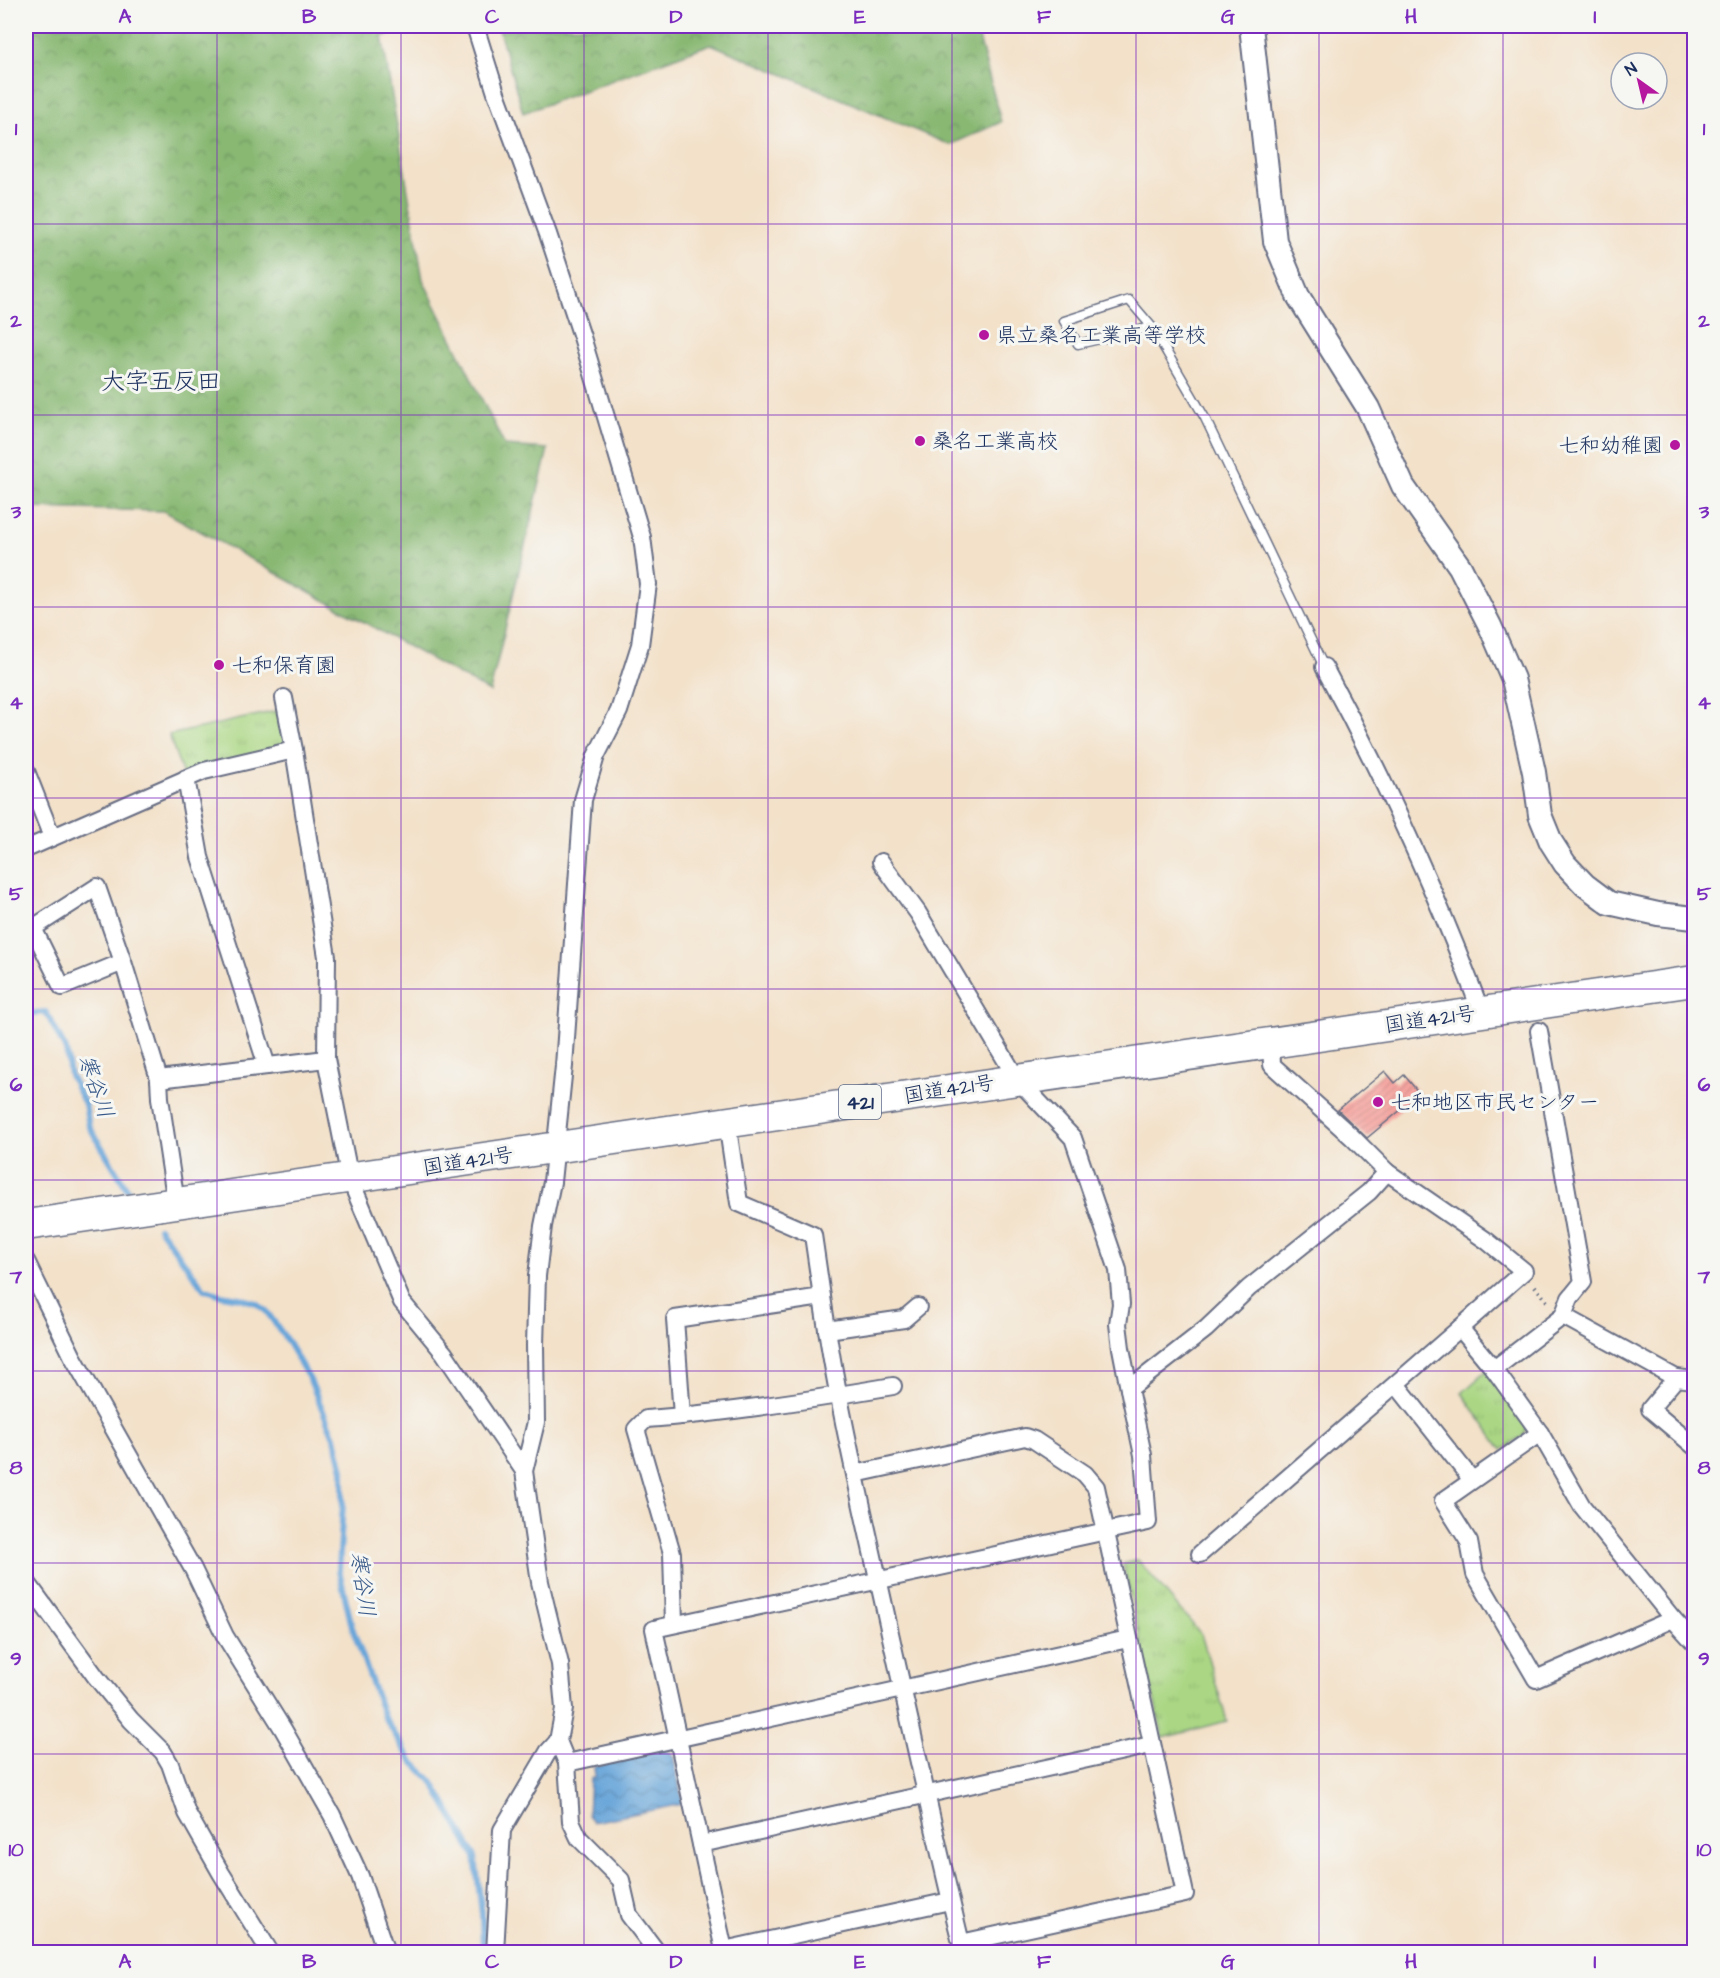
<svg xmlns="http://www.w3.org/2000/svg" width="1720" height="1978" font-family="'Architects Daughter','Klee One',sans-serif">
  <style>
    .forest { fill: url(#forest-crowns); stroke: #527468; stroke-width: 1.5 }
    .park { fill: url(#park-tufts); stroke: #638371; stroke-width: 1.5 }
    .water { fill: url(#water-waves); stroke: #416a9c; stroke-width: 1.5 }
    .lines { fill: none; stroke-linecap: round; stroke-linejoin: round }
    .stream { stroke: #67a5d9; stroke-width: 6 }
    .building { fill: url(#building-hatch) }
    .lane-casing { stroke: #676d83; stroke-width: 11 }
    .street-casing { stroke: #676d83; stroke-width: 20 }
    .secondary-casing { stroke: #676d83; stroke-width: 26 }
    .highway-casing { stroke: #676d83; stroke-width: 33 }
    .path { stroke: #676d83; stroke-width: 4; stroke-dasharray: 1.5 4.5; stroke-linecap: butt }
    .lane { stroke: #fff; stroke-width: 8 }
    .street { stroke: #fff; stroke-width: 16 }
    .secondary { stroke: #fff; stroke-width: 22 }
    .highway { stroke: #fff; stroke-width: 30 }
    .grid { fill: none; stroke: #7b2cbf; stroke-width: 1.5; stroke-opacity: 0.55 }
    .poi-dot { fill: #b5179e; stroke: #f6f6f2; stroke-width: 2 }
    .labels { text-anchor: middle; stroke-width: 6; stroke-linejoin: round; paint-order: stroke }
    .shield { fill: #f6f6f2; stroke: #5d6b8a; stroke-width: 1.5 }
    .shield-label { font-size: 20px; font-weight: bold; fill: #1b2f5e }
    .poi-label { font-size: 21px; fill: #1b2f5e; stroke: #f6f6f2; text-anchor: start }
    .street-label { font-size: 21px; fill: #1b2f5e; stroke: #f6f6f2 }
    .water-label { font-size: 22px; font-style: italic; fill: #365889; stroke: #f6f6f2 }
    .quarter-label { font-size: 24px; fill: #1b2f5e; stroke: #f6f6f2 }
    .neatline { fill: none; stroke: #7b2cbf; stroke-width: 2 }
    .grid-label { font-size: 20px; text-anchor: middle; font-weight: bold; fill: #7b2cbf }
  </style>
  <defs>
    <pattern id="forest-crowns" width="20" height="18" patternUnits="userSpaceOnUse" patternTransform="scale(1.5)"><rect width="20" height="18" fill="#88b872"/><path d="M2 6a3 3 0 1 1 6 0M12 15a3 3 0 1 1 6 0" fill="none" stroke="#6e9661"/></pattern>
    <pattern id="park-tufts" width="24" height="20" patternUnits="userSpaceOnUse" patternTransform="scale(1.5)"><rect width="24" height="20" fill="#abd784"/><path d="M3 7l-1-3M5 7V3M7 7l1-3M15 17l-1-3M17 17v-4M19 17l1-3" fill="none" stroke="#93b974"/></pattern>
    <pattern id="water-waves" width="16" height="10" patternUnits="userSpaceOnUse" patternTransform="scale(1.5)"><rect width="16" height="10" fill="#67a5d9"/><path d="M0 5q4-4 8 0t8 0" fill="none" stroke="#5487b3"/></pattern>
    <pattern id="building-hatch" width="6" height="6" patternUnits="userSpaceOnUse" patternTransform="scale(1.5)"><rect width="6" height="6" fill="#f79c97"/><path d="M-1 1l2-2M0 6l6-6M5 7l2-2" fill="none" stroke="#c7807e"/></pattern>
  </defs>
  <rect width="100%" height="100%" fill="#f6f6f2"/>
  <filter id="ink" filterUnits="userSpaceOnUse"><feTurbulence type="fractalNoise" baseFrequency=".0167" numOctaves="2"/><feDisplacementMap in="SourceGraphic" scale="12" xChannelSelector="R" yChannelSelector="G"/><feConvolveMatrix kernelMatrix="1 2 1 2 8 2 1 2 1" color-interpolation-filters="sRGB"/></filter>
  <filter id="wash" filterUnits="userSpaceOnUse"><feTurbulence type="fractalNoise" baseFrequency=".008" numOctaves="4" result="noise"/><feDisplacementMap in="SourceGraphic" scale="24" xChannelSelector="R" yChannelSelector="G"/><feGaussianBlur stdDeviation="1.35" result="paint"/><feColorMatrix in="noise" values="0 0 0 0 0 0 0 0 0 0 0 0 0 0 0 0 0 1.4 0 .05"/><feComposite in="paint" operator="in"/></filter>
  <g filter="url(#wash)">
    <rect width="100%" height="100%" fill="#f3e1c9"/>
    <g class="forest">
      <path d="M26 26H448L382 36 423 280 505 446 548 449 490 692 164 511 26 508Z"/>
      <path d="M551 26H976L1001 122 950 145 711 44 523 113 499 31Z"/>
    </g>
    <g class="park">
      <path d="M281 710 289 747 183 775 169 735Z"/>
      <path d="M1486 1371 1527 1427 1523 1436 1502 1450 1462 1393Z"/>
      <path d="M1138 1560 1201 1634 1227 1721 1163 1738 1123 1564Z"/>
    </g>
    <path class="water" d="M665 1749 673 1755 683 1804 593 1822 588 1816 590 1779 595 1777 594 1767Z"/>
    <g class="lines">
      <g class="stream">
        <path d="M26 1014 46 1012 66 1050 70 1075 85 1104 89 1126 127 1189"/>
        <path d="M159 1228 204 1289 221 1295 240 1298 256 1303 267 1312 284 1336 310 1380 336 1442 343 1470V1503L339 1570 352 1627 384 1717 411 1760 432 1781 475 1857 482 1914 483 1952"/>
      </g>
    </g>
    <g id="blocks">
      <path class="building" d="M1385 1071 1395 1083 1404 1075 1420 1094 1367 1138 1338 1110Z"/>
    </g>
  </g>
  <g filter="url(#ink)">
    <use href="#blocks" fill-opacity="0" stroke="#676d83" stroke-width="1.5"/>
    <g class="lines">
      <g class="lane-casing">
        <path id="lane" d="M1152 327 1129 300 1064 321 1078 344 1152 327 1205 418 1324 667"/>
      </g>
      <g class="street-casing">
        <g id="street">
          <path d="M475 26 496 93 548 234 582 337 642 537 648 584 640 645 619 711 596 756 583 800 564 1066 552 1182 543 1226 537 1276 535 1345 536 1422 524 1471 540 1582 560 1664 564 1709 558 1741 567 1763 571 1821 579 1838 621 1880 629 1915 657 1952"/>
          <path d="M1324 667C1384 778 1437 893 1481 1012"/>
          <path d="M284 698 294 750 327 957 326 1059 350 1179 402 1302 444 1353 524 1471"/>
          <path d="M26 771 52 837"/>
          <path d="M186 778 200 857 267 1066"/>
          <path d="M26 849 204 771 294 750"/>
          <path d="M881 862 918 913 1017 1079 1073 1138 1118 1270 1121 1304 1118 1324 1121 1348 1129 1389 1206 1329 1249 1288 1369 1192 1387 1172 1352 1137 1272 1065 1271 1042"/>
          <path d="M123 962 62 987 33 928 97 887 123 962 159 1079 160 1098 176 1203"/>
          <path d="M1539 1031 1583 1282 1570 1298 1563 1316 1494 1369 1540 1433 1582 1506 1673 1619 1694 1642"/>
          <path d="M159 1079 326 1059"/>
          <path d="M727 1122 739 1203 813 1235C821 1289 828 1344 839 1397 854 1476 873 1554 890 1633 913 1736 936 1840 961 1943L1185 1894 1096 1487 1085 1474 1034 1440 1025 1437 855 1474"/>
          <path d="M26 1261 73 1357 193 1569 225 1636 283 1729 332 1815 360 1876 386 1952"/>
          <path d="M1563 1316 1676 1378 1694 1380"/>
          <path d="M1460 1328 1494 1369"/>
          <path d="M827 1330 904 1319 918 1307"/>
          <path d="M1676 1378 1650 1409 1694 1446"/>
          <path d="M1396 1384 1472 1480"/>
          <path d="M682 1416 675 1319 822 1297"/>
          <path d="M1540 1433 1443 1501 1469 1542 1475 1574 1536 1679 1673 1619"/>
          <path d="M1200 1554 1460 1328 1524 1271 1487 1241 1387 1172"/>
          <path d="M26 1581 96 1677 131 1720 163 1752 170 1764 187 1813 221 1873 270 1952"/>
          <path d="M674 1624 672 1553 636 1429 646 1419C728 1413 811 1400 893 1386"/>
          <path d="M567 1763 1128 1639"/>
          <path d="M701 1844 1151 1745"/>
          <path d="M950 1901 724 1950 654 1629 1148 1522 1143 1455 1129 1389"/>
          <path d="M495 1952 502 1830 548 1752 558 1741"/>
        </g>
      </g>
      <g class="secondary-casing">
        <path id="secondary" d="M1251 26 1275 241 1298 296 1368 408 1403 486 1460 567 1490 626 1513 679 1534 772 1540 815 1551 842 1565 864 1585 885 1609 903 1658 914 1694 918"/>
      </g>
      <g class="highway-casing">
        <path id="highway" d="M26 1225 1694 981"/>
      </g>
      <path class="path" d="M1535 1286 1549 1304"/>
      <use href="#lane" class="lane"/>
      <use href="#street" class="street"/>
      <use href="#secondary" class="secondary"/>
      <use href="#highway" class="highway"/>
    </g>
  </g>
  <path class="grid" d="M217 26V1952M401 26V1952M584 26V1952M768 26V1952M952 26V1952M1136 26V1952M1319 26V1952M1503 26V1952M26 224H1694M26 415H1694M26 607H1694M26 798H1694M26 989H1694M26 1180H1694M26 1371H1694M26 1563H1694M26 1754H1694"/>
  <g class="poi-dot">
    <circle cx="984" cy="335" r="6"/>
    <circle cx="920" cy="441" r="6"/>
    <circle cx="1675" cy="445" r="6"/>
    <circle cx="219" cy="665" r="6"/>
    <circle cx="1378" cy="1102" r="6"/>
  </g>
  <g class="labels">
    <rect class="shield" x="839" y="1085" width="42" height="34" rx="4.5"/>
    <g class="shield-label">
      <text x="860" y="1109">421</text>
    </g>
    <g class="poi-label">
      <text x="996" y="342">県立桑名工業高等学校</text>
      <text x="932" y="448">桑名工業高校</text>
      <text x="1663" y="452" text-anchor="end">七和幼稚園</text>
      <text x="231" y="672">七和保育園</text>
      <text x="1390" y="1109">七和地区市民センター</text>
    </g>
    <g class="street-label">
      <text transform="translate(1430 1019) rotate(-8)" y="7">国道421号</text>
      <text transform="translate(949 1089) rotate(-9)" y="7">国道421号</text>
      <text transform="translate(468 1161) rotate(-9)" y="7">国道421号</text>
    </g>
    <g class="water-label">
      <text transform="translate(97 1086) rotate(71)" y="8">寒谷川</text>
      <text transform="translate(364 1584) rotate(82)" y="8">寒谷川</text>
    </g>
    <g class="quarter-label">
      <text x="161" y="389">大字五反田</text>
    </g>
  </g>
  <rect width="1720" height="1978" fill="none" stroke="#f6f6f2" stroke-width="66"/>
  <g transform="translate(1639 81) rotate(326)"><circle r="28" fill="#f6f6f2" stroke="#9ea6b7" stroke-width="1.5"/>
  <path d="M0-4.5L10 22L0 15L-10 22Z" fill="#b5179e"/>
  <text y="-9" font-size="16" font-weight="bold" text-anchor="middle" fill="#1b2f5e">N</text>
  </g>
  <rect x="33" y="33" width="1654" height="1912" class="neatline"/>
  <g class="grid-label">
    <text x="125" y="23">A</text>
    <text x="309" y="23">B</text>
    <text x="492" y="23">C</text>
    <text x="676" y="23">D</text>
    <text x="860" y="23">E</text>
    <text x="1044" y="23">F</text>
    <text x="1228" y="23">G</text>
    <text x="1411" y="23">H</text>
    <text x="1595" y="23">I</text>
    <text x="16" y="135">1</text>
    <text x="1704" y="135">1</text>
    <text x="16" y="327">2</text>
    <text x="1704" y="327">2</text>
    <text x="16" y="518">3</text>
    <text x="1704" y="518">3</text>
    <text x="16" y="709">4</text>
    <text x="1704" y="709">4</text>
    <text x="16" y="900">5</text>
    <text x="1704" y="900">5</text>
    <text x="16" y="1091">6</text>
    <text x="1704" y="1091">6</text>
    <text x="16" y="1283">7</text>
    <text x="1704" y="1283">7</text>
    <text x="16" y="1474">8</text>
    <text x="1704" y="1474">8</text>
    <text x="16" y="1665">9</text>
    <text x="1704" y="1665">9</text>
    <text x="16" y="1856">10</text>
    <text x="1704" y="1856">10</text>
    <text x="125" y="1968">A</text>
    <text x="309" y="1968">B</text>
    <text x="492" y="1968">C</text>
    <text x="676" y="1968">D</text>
    <text x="860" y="1968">E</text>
    <text x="1044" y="1968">F</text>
    <text x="1228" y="1968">G</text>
    <text x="1411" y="1968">H</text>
    <text x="1595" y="1968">I</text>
  </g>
</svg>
